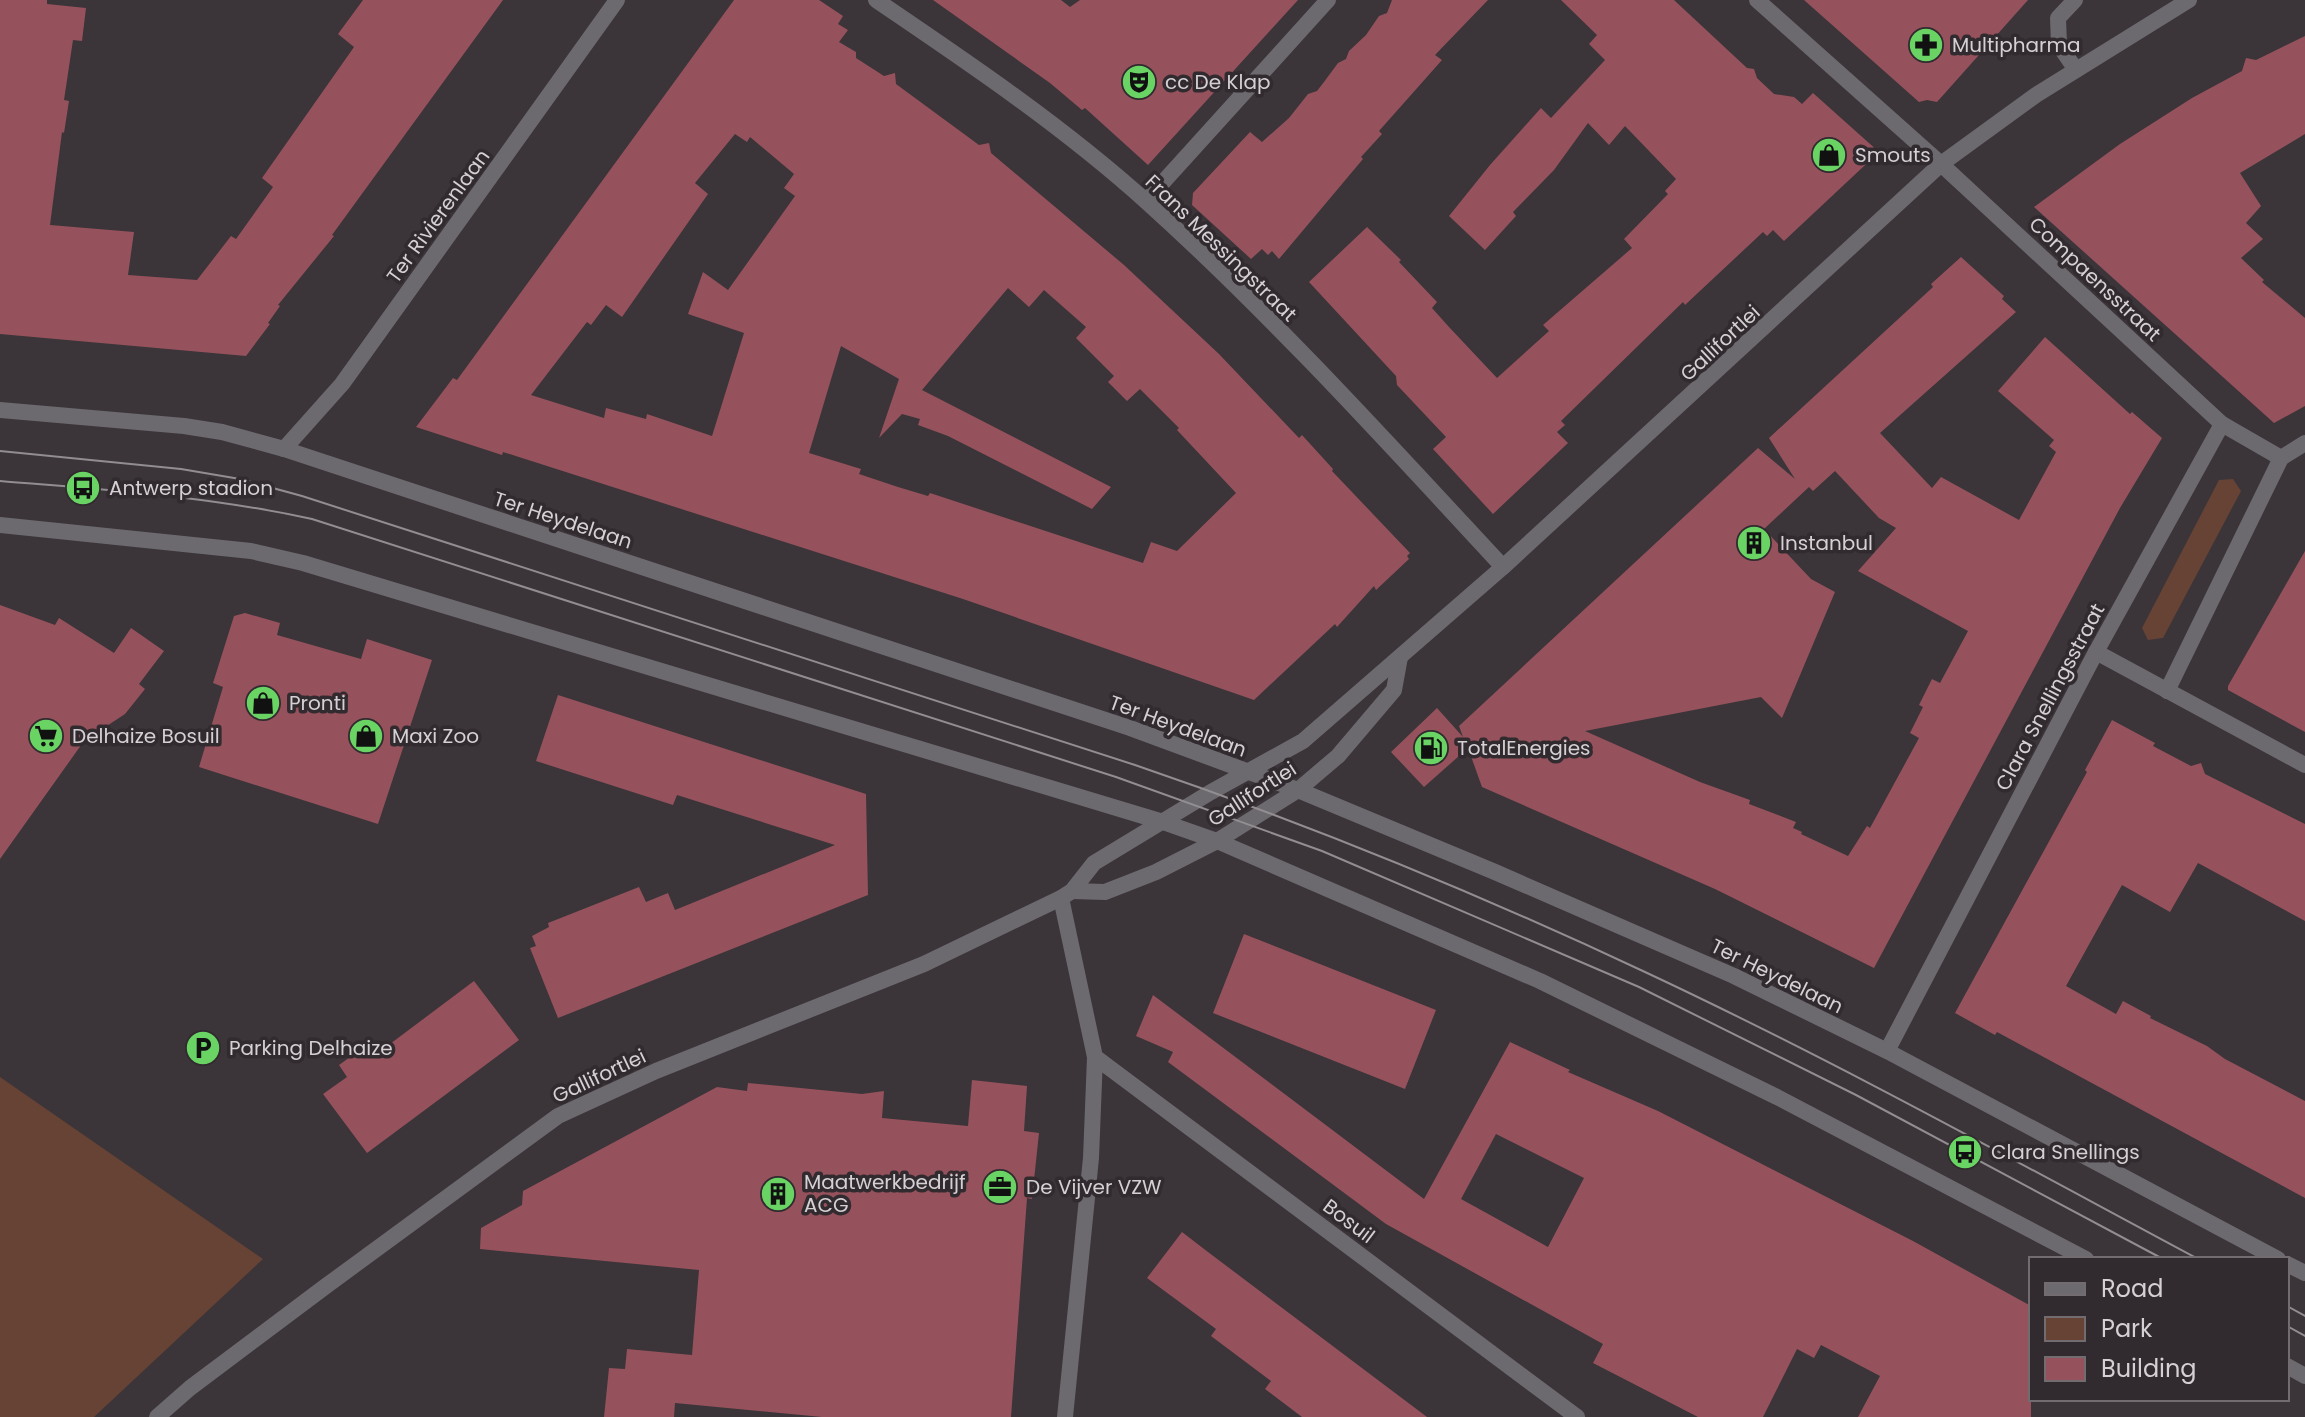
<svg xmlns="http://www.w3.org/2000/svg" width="2305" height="1417" font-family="Poppins,sans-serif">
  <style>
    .green { fill: #664334 }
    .building { fill: #95525c; fill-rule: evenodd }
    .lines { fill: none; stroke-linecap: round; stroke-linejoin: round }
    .minor { stroke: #6c6a6e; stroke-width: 16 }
    .tertiary { stroke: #6c6a6e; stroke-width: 16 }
    .tram { stroke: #928d91; stroke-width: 2 }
    .labels { text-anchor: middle; stroke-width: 7; stroke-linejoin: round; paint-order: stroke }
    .poi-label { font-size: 20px; fill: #d4d0d3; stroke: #312a2f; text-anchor: start }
    .street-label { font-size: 20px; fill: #d4d0d3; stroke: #312a2f }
  </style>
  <rect width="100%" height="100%" fill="#3b3439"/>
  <g class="green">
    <path d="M2233 479 2241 491 2163 638 2148 640 2142 628 2219 480Z"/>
    <path d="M0 1077 263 1259 94 1417H0Z"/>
  </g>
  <g class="building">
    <path d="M0 0H47V4L86 8 82 41 73 40 64 100 69 101 64 133 62 132 50 225 134 232 128 275 197 280 231 236 236 239 273 187 262 178 354 47 338 34 363 0H503L332 235 334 236 278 305 280 306 268 323 270 324 246 356 0 334Z"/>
    <path d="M734 0H819L843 16 838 24 848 30 839 42 856 52V58L884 76 895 73 896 84 979 145 989 143 991 153 1124 265 1219 354 1299 438 1302 435 1333 469 1332 471 1410 553 1407 556 1409 559 1376 590 1374 586 1337 627 1335 624 1254 700 963 599 503 452 502 455 416 427 453 378 457 380ZM735 134 747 142 750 137 794 174 784 188 795 196 728 290 703 272 688 314 744 333 712 436 647 414 646 419 606 408 604 418 531 395 587 322 591 325 606 305 622 317 708 194 695 183ZM1008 288 1029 307 1044 290 1086 327 1076 338 1114 376 1108 382 1127 401 1140 389 1179 428 1177 430 1236 493 1177 551 1151 542 1143 563 930 493 928 496 898 487 859 474 861 469 809 453 841 346 899 379 879 438 902 414 920 419 918 425 948 436 1092 509 1111 487 922 390Z"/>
    <path d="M933 0H1061L1070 7 1080 0H1298L1148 165 1085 108 1082 110 1050 83Z"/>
    <path d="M1392 0H1488L1435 55 1442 60 1379 131 1382 134 1361 157 1363 159 1279 259 1272 251 1268 255 1262 249 1251 259 1192 205 1193 193 1250 132 1262 142 1289 118 1308 94 1317 91 1324 82 1338 63 1346 59 1349 51 1366 35 1379 16 1387 13Z"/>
    <path d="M1561 0H1674L1747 68 1754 69 1757 78 1774 94 1794 97 1802 104 1813 93 1879 152 1784 241 1773 230 1767 236 1763 232 1685 305 1683 302 1561 421 1565 425 1557 432 1568 443 1493 514 1433 449 1446 437 1397 385 1396 376 1309 282 1367 227 1401 260 1399 262 1437 302 1432 308 1449 327 1497 378 1549 331 1543 325 1632 248 1624 239 1668 194 1665 191 1676 179 1625 126 1609 145 1588 123 1554 170 1513 212 1516 216 1485 250 1449 216 1490 165 1541 108 1551 118 1605 60 1589 44 1597 35Z"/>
    <path d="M1804 0H2028L1937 102 1927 100 1919 102Z"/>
    <path d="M2305 36V134L2240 173 2261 206 2246 223 2263 239 2241 258 2264 280 2262 282 2305 318V406L2274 423 2034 207 2120 144 2192 98 2242 71 2246 58 2256 60Z"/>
    <path d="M1961 257 2004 296 2002 299 2016 312 1880 433 1932 488 1941 477 2019 520 2056 452 2049 446 2054 440 1998 391 2045 337 2130 414 2132 412 2162 438 2120 508 1874 968 1715 889 1482 787 1468 748 1424 787 1391 752 1437 708 1463 737 1459 726 1758 448 1795 479 1769 438 1933 287 1931 284ZM1835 471 1879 518 1896 528 1858 571 1968 631 1940 683 1932 679 1919 705 1923 707 1910 733 1919 738 1870 828 1867 826 1848 856 1801 834 1802 832 1793 828 1796 822 1749 804 1750 800 1700 782 1585 731 1761 697 1782 718 1835 592 1811 579 1764 529 1809 487 1813 491Z"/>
    <path d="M2305 551V732L2228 690V686Z"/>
    <path d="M0 605 55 625 59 618 114 653 131 628 164 651 139 684 145 689 125 714 84 741 0 859Z"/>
    <path d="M245 613 280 623 277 635 361 659 367 639 432 660 378 824 199 767 223 687 213 683 234 616Z"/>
    <path d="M558 695 866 794 868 895 558 1018 530 948 536 946 532 936 549 927 548 923 639 887 646 902 668 893 675 910 835 845 677 795 673 805 536 761Z"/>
    <path d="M2112 720 2155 743 2153 746 2191 766 2201 763 2205 774 2305 824V921L2198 863 2170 912 2122 885 2066 986 2116 1014 2123 1001 2151 1016 2150 1018 2207 1046 2225 1059 2305 1101V1198L1997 1032 1995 1035 1955 1013 2087 772 2085 770Z"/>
    <path d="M1244 934 1436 1010 1405 1089 1213 1013Z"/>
    <path d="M474 981 519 1040 367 1153 323 1094 347 1077 339 1065 371 1042 378 1053Z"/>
    <path d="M1153 995 1424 1199 1510 1042 1570 1070 1568 1072 1658 1111 1913 1241 2031 1306V1417H1858L1880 1376 1821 1345 1814 1358 1797 1349 1763 1417H1698L1593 1363 1603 1344 1386 1224 1168 1062 1173 1052 1136 1036ZM1496 1134 1584 1178 1548 1247 1461 1199Z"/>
    <path d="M972 1080 1027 1086 1024 1131 1039 1133 1032 1199 1027 1198 1011 1417H822L675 1403 674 1417H604L609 1368 625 1369 627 1349 692 1355 699 1270 480 1249 481 1228 522 1205 523 1191 717 1087 747 1091 748 1083 862 1094 884 1091 882 1118 968 1126Z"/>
    <path d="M1182 1232 1208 1252 1427 1417H1302L1265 1389 1271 1381 1211 1336 1216 1329 1147 1278Z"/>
  </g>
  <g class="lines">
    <g class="minor">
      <path d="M876 0C969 63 1064 127 1148 203 1273 316 1388 443 1503 567"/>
      <path d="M1757 0 1941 164 2222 424 2281 458 2305 443"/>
      <path d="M2075 0 2058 18 2059 45 2076 70"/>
      <path d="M1146 201 1328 0"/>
      <path d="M284 449 342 384 617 0"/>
      <path d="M2096 652 2305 765"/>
      <path d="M2167 691 2281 458"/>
      <path d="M1072 891 1105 892 1156 872 1217 841 1298 790 1338 756 1394 690 1400 657"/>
      <path d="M1061 898 1095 1057 1577 1417"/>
      <path d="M1887 1051 2096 652 2222 424"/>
      <path d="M157 1417 190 1388 326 1286 558 1116 656 1071 924 964 1061 898 1072 891 1094 863 1211 792 1303 741 1503 567 1941 164 2036 95 2189 0"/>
      <path d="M1065 1417 1091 1158 1095 1057"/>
    </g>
    <g class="tertiary">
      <path d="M0 410 184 426 222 432 284 449 1130 728 1298 790 1495 872 1734 976 1887 1051 2278 1259"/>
      <path d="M0 525 251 551 303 563 1163 822 1217 841 1540 981 1777 1097 2086 1259"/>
      <path d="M2287 1264 2305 1273"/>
      <path d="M2287 1366 2305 1376"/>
    </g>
    <g class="tram">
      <path d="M0 451 181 469 240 479 302 496 1135 765C1308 824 1479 894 1645 972 1833 1060 2015 1161 2198 1259"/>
      <path d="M0 481C107 490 207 496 312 519L1116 777 1322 851 1639 987 1856 1095 2163 1259"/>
      <path d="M2287 1306 2305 1316"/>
      <path d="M2287 1326 2305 1336"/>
    </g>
  </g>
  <defs>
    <g id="pharmacy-disc" transform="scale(1.8)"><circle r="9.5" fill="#69d464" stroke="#312a2f"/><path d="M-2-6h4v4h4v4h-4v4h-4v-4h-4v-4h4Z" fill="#111"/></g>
    <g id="theatre-disc" transform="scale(1.8)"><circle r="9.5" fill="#69d464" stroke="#312a2f"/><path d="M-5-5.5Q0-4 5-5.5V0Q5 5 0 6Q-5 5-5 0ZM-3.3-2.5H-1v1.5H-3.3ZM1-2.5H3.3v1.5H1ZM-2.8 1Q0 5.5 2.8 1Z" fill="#111"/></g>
    <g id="shop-disc" transform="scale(1.8)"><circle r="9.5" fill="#69d464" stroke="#312a2f"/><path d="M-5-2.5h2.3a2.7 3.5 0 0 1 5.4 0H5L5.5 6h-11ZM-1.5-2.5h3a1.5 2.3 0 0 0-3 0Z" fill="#111"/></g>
    <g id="bus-disc" transform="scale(1.8)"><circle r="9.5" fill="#69d464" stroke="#312a2f"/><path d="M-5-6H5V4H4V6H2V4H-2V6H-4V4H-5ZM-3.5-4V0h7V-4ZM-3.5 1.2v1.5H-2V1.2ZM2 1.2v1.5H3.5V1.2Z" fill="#111"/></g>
    <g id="building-disc" transform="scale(1.8)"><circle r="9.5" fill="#69d464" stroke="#312a2f"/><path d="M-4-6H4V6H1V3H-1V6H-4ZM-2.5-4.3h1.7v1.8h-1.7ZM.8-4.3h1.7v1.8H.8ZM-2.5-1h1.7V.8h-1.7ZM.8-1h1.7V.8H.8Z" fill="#111"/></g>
    <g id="supermarket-disc" transform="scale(1.8)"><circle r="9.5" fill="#69d464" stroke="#312a2f"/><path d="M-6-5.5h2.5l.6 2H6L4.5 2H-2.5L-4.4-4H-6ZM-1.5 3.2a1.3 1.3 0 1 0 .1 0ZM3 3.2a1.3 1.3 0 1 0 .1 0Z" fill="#111"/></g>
    <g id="fuel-disc" transform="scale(1.8)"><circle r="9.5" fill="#69d464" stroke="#312a2f"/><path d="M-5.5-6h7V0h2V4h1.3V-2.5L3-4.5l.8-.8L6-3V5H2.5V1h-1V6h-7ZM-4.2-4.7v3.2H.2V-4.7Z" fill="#111"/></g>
    <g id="parking-disc" transform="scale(1.8)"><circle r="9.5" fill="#69d464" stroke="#312a2f"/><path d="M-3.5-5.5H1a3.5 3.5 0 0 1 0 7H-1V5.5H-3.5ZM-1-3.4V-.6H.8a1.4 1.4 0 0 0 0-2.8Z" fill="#111"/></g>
    <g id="office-disc" transform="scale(1.8)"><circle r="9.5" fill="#69d464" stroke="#312a2f"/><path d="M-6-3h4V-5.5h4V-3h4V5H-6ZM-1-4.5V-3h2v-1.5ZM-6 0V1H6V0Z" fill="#111"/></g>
  </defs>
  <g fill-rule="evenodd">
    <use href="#pharmacy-disc" x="1926" y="45"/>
    <use href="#theatre-disc" x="1139" y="82"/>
    <use href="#shop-disc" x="1829" y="155"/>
    <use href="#bus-disc" x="83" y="488"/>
    <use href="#building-disc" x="1754" y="543"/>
    <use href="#shop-disc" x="263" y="703"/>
    <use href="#supermarket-disc" x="46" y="736"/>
    <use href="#shop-disc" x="366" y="736"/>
    <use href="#fuel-disc" x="1431" y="748"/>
    <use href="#parking-disc" x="203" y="1048"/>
    <use href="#bus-disc" x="1965" y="1152"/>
    <use href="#office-disc" x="1000" y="1187"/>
    <use href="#building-disc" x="778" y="1194"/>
  </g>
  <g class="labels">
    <g class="poi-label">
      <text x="1952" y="52">Multipharma</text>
      <text x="1165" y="89">cc De Klap</text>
      <text x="1855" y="162">Smouts</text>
      <text x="109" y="495">Antwerp stadion</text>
      <text x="1780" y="550">Instanbul</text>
      <text x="289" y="710">Pronti</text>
      <text x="72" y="743">Delhaize Bosuil</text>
      <text x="392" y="743">Maxi Zoo</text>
      <text x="1457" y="755">TotalEnergies</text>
      <text x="229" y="1055">Parking Delhaize</text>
      <text x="1991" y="1159">Clara Snellings</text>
      <text x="804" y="1189">Maatwerkbedrijf<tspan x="804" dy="23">ACG</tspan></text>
      <text x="1026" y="1194">De Vijver VZW</text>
    </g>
    <g class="street-label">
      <text transform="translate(438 216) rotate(-54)" y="7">Ter Rivierenlaan</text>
      <text transform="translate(1221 248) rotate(44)" y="7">Frans Messingstraat</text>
      <text transform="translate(2095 279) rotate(43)" y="7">Compaensstraat</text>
      <text transform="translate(1720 343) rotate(-43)" y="7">Gallifortlei</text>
      <text transform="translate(563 520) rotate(18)" y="7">Ter Heydelaan</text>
      <text transform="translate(2050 697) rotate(-62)" y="7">Clara Snellingsstraat</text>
      <text transform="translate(1178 726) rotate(20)" y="7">Ter Heydelaan</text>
      <text transform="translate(1252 794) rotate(-33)" y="7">Gallifortlei</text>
      <text transform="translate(1777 976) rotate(26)" y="7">Ter Heydelaan</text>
      <text transform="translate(599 1076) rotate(-25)" y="7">Gallifortlei</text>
      <text transform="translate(1349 1221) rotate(37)" y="7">Bosuil</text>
    </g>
  </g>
  <rect x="2029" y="1257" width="260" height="144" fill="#312a2f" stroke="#726c71" stroke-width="2"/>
  <rect x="2045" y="1283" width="40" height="12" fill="#6c6a6e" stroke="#726c71" stroke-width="2"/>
  <text x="2101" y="1297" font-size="24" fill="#d4d0d3">Road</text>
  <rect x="2045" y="1317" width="40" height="24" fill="#664334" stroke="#726c71" stroke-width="2"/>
  <text x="2101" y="1337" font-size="24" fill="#d4d0d3">Park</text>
  <rect x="2045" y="1357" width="40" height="24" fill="#95525c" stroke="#726c71" stroke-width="2"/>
  <text x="2101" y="1377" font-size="24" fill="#d4d0d3">Building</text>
</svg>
